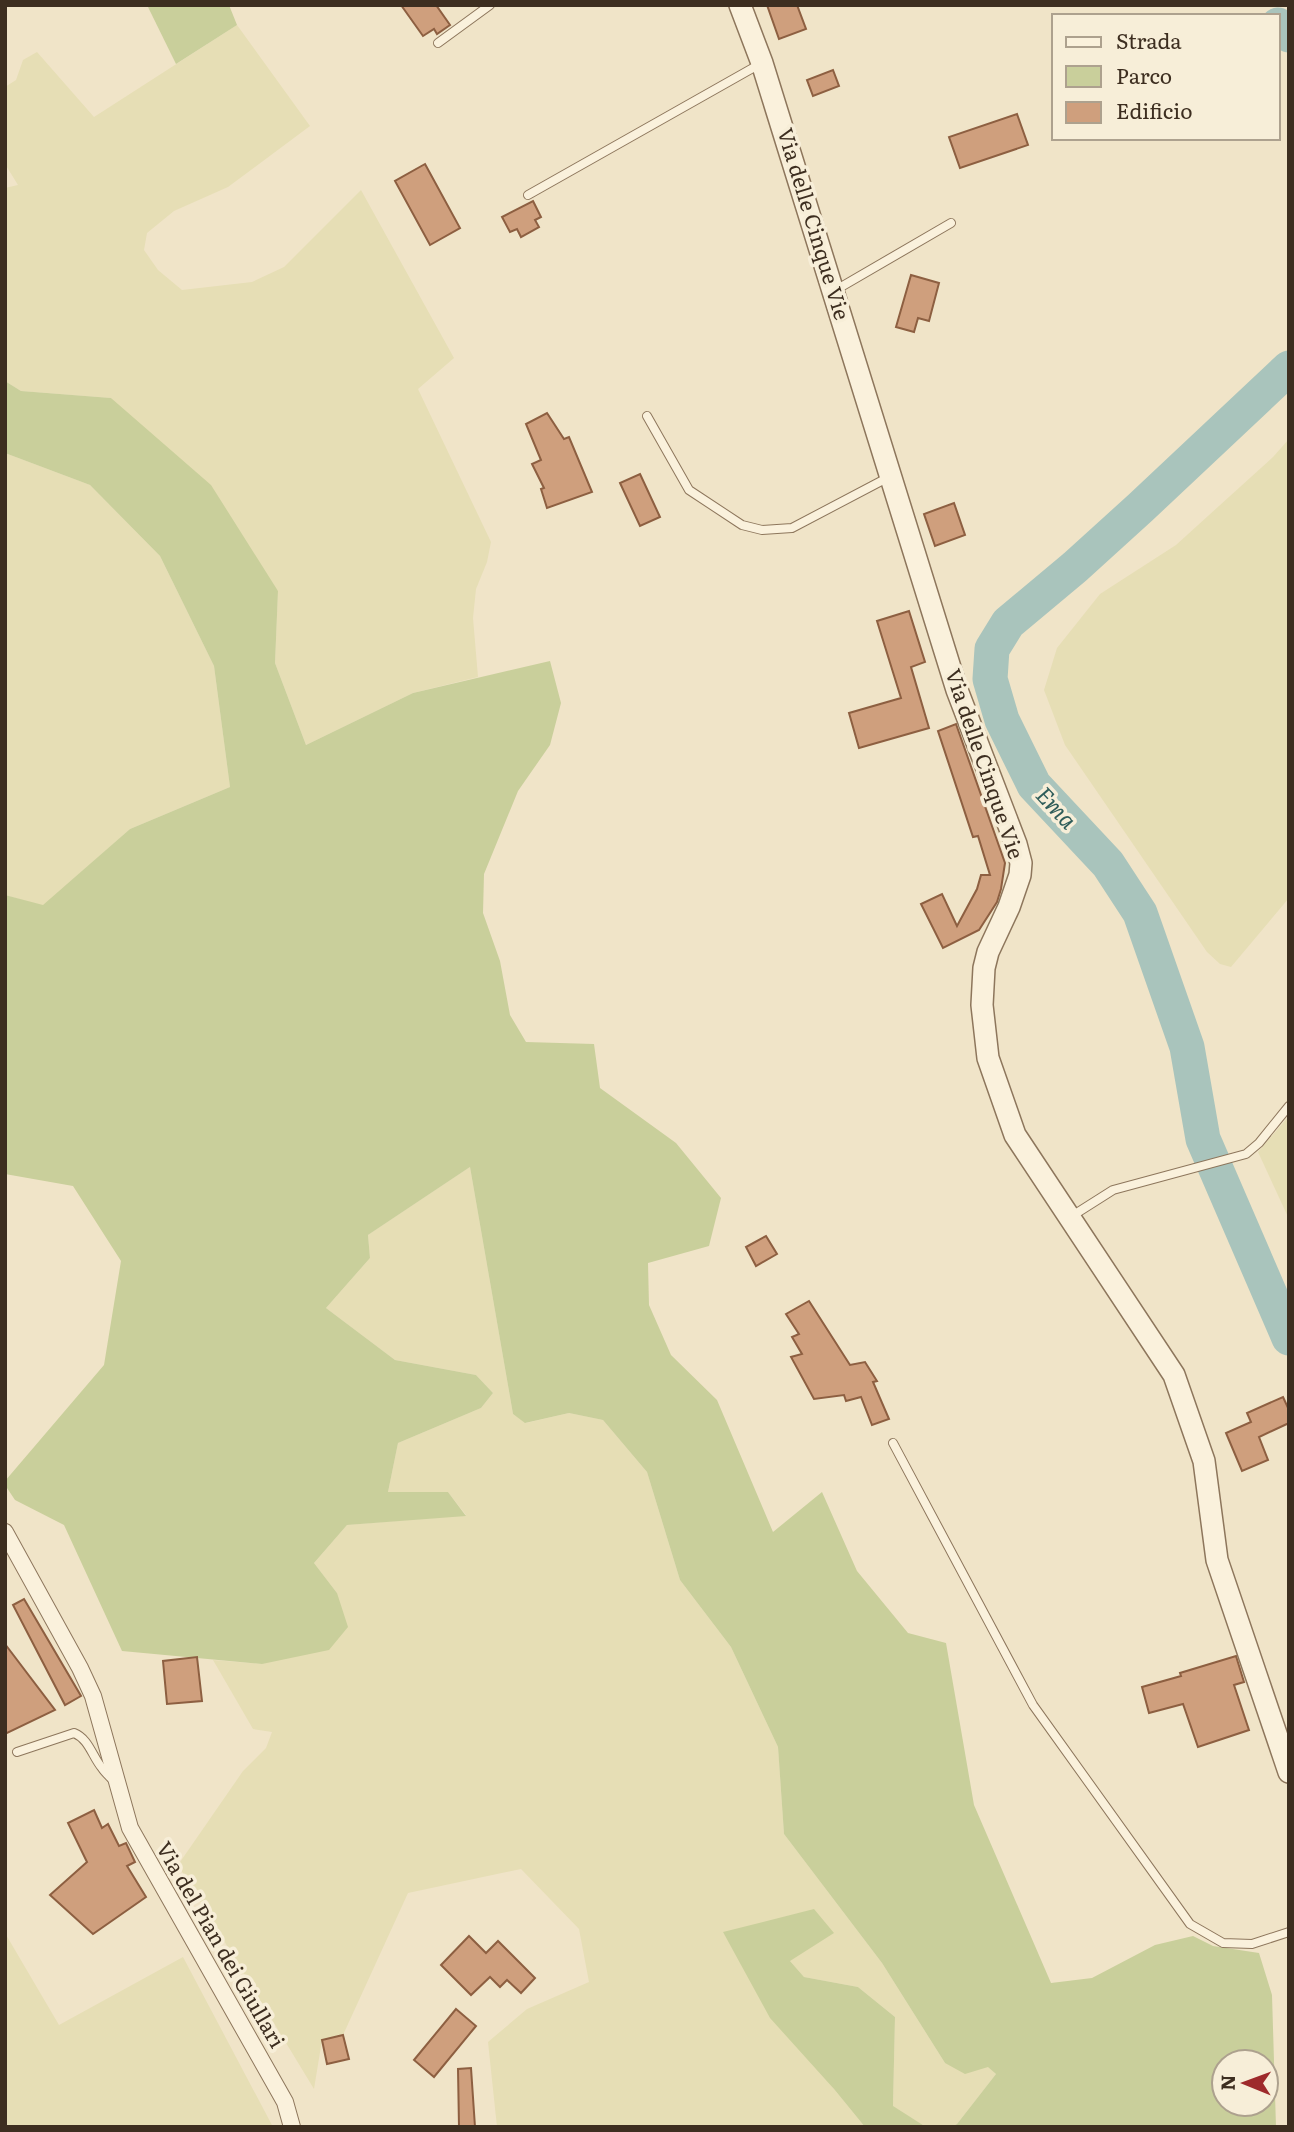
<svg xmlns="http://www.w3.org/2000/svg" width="1294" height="2132" font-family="Literata,serif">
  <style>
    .farmland { fill: #e6deb5 }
    .green { fill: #c9cf9b; fill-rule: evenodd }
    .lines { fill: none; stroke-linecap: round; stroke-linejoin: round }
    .river { stroke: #a9c4bc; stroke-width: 35 }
    .building { fill: #cf9f7d; stroke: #8d5f41; stroke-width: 2 }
    .service-casing { stroke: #8d765c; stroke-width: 10 }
    .minor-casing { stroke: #8d765c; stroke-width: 18 }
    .tertiary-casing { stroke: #8d765c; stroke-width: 24 }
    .service { stroke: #faf1dc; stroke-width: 8 }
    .minor { stroke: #faf1dc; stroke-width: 16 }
    .tertiary { stroke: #faf1dc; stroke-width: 21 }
    .labels { text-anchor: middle; stroke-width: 7; stroke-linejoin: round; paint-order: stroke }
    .street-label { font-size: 21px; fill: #3d2e20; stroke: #f7eed8 }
    .water-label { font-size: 23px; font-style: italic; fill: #2f5d5a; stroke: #f7eed8 }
  </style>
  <rect width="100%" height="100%" fill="#f0e4c8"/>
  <g class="farmland">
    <path d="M237 25 310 126 228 187 174 211 147 233 144 250 158 270 182 290 252 282 284 267 361 190 454 358 418 389 491 542 487 562 476 589 473 618 478 677 413 693 306 745 275 663 278 591 111 398 21 391 5 381V188L18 185 5 164V87L16 80 23 60 37 52 94 117Z"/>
    <path d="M1289 439V898L1231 967 1220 964 1207 952 1065 745 1044 690 1057 648 1100 594 1176 545 1273 457Z"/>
    <path d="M5 453 90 485 160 556 214 666 230 787 130 829 43 906 5 895Z"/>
    <path d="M1289 1116V1219L1258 1152Z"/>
    <path d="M470 1167 513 1414 526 1423 569 1413 603 1420 647 1472 680 1580 731 1647 778 1747 784 1834 882 1963 945 2063 989 2067 996 2074 957 2124 952 2127H926L893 2107 895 2017 858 1987 804 1977 790 1961 723 1932 834 2089 865 2127H497L488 2042 527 2009 589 1982 579 1929 521 1869 408 1893 343 2035 322 2040 314 2089 178 1865 243 1771 266 1748 272 1732 253 1729 213 1660 262 1664 337 1593 314 1563 347 1525 466 1515 448 1492H388L398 1443 481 1408 493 1393 476 1375 395 1360 326 1308 370 1258 368 1235Z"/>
    <path d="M5 1933 59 2025 183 1957 273 2127H5Z"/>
  </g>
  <g class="green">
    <path d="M147 5H229L237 25 176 64Z"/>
    <path d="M5 381 21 391 111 398 211 485 278 591 275 663 306 745 413 693 550 661 561 703 550 745 518 791 484 874 483 913 500 961 510 1015 526 1042 594 1044 600 1088 676 1143 721 1198 709 1246 648 1263 649 1305 671 1355 717 1400 773 1532 822 1492 857 1571 908 1633 946 1643 974 1805 1051 1983 1092 1978 1155 1945 1193 1936 1213 1946 1259 1953 1272 1995 1276 2127H952L957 2124 996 2074 988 2067 965 2074 945 2063 882 1963 784 1834 778 1747 731 1647 680 1580 647 1472 603 1420 569 1413 525 1423 513 1414 470 1167 368 1235 370 1258 326 1308 395 1360 476 1375 493 1393 481 1408 398 1443 388 1492H448L466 1516 347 1525 314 1563 337 1593 348 1627 329 1650 262 1664 122 1651 64 1525 15 1500 5 1485V1481L104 1365 121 1261 73 1186 5 1174V895L43 905 130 829 230 787 214 666 160 556 90 485 5 453ZM1224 2062H1266V2104H1224Z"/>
    <path d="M814 1909 834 1933 790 1961 804 1977 858 1987 895 2017 893 2106 926 2127H865L834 2089 770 2018 723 1932Z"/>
  </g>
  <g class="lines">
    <g class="river">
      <path d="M1278 25 1289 35"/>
      <path d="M1289 368 1140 508 1075 567 1008 623 992 649 990 679 1002 720 1034 785 1108 864 1140 913 1187 1047 1203 1139 1289 1338"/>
    </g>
  </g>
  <g class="building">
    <path d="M401 5H436L450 25 437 34 434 29 423 36Z"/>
    <path d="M767 5H797L806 29 779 39Z"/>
    <path d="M833 70 839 86 813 96 807 80Z"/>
    <path d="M1017 114 1028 145 960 168 949 137Z"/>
    <path d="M425 164 460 228 430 245 395 181Z"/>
    <path d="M533 201 541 217 535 220 539 227 521 237 517 229 510 232 502 217Z"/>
    <path d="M911 275 939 283 929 321 918 318 914 332 896 327Z"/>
    <path d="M547 413 564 439 569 437 592 492 547 508 541 489 544 488 532 464 541 460 526 424Z"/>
    <path d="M640 474 660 517 640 526 620 483Z"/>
    <path d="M954 503 965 535 935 546 924 514Z"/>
    <path d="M909 611 925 662 911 667 929 728 859 748 849 713 901 698 877 621Z"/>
    <path d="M956 724 1005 863 1001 889 997 902 979 930 943 948 921 904 942 894 957 926 977 889 981 875H990L978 836 973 837 938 731Z"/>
    <path d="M766 1236 777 1254 756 1266 746 1247Z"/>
    <path d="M809 1301 850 1365 865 1362 877 1381 873 1382 889 1419 872 1425 861 1397 846 1401 844 1395 814 1399 791 1357 802 1354 792 1337 799 1334 786 1314Z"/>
    <path d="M1283 1397 1289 1410V1423L1259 1437 1268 1460 1242 1471 1226 1433 1251 1422 1247 1413Z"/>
    <path d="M24 1599 81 1696 65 1705 13 1605Z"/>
    <path d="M5 1644 55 1710 5 1734Z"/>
    <path d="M1236 1656 1244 1682 1234 1685 1249 1730 1198 1747 1183 1704 1149 1713 1142 1687 1181 1676 1180 1673Z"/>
    <path d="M197 1657 202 1701 167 1704 163 1661Z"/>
    <path d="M94 1810 102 1828 108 1824 119 1846 126 1843 135 1862 127 1866 146 1897 93 1934 50 1895 87 1862 68 1823Z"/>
    <path d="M469 1936 486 1953 498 1941 535 1978 521 1993 507 1980 500 1987 490 1977 471 1995 441 1965Z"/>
    <path d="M456 2009 476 2026 434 2077 414 2060Z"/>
    <path d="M343 2035 349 2059 327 2064 322 2040Z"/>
    <path d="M471 2068 475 2127H459L458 2069Z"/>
  </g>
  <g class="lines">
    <g class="service-casing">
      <g id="service">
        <path d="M438 43 490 5"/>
        <path d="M528 195 760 64"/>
        <path d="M834 291 951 223"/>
        <path d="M647 416 689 490 742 525 762 530 792 528 889 477"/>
        <path d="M1072 1216 1113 1190 1246 1154 1259 1143 1289 1106"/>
        <path d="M893 1443 1033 1705 1190 1924 1223 1943 1252 1944 1289 1932"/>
        <path d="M17 1752 74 1733C89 1739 92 1756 102 1768 105 1773 110 1777 114 1781"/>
      </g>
    </g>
    <g class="minor-casing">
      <path id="minor" d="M5 1532 80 1668 93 1696 130 1828 285 2102 292 2127"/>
    </g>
    <g class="tertiary-casing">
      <path id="tertiary" d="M740 5 762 63 957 690 1016 844 1021 863 1020 875 1009 907 988 952 984 968 982 1005 988 1058 1015 1135 1174 1375 1204 1461 1217 1560 1289 1772"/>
    </g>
    <use href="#service" class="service"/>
    <use href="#minor" class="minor"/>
    <use href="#tertiary" class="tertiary"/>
  </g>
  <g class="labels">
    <g class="street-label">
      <text transform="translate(813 224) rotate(73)" y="7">Via delle Cinque Vie</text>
      <text transform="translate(984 764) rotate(71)" y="7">Via delle Cinque Vie</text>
      <text transform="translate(220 1945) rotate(60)" y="7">Via del Pian dei Giullari</text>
    </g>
    <g class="water-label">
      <text transform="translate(1056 808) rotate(47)" y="8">Ema</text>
    </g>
  </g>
  <rect width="1294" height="2132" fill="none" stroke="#3d2e20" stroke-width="14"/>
  <rect x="1052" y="14" width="228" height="126" fill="#f7eed8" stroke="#ada18e" stroke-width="2"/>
  <rect x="1066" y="37" width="35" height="10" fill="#faf1dc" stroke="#ada18e" stroke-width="2"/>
  <text x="1116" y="49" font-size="21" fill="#3d2e20">Strada</text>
  <rect x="1066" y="66" width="35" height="21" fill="#c9cf9b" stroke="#ada18e" stroke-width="2"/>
  <text x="1116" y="84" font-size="21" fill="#3d2e20">Parco</text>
  <rect x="1066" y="102" width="35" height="21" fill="#cf9f7d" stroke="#ada18e" stroke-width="2"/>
  <text x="1116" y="119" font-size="21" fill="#3d2e20">Edificio</text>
  <g transform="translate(1245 2083) rotate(271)"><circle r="33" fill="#f7eed8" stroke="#ada18e" stroke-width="2"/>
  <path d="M0-5L12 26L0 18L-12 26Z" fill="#9e2a2b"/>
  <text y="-10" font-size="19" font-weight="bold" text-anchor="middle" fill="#3d2e20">N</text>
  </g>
</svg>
